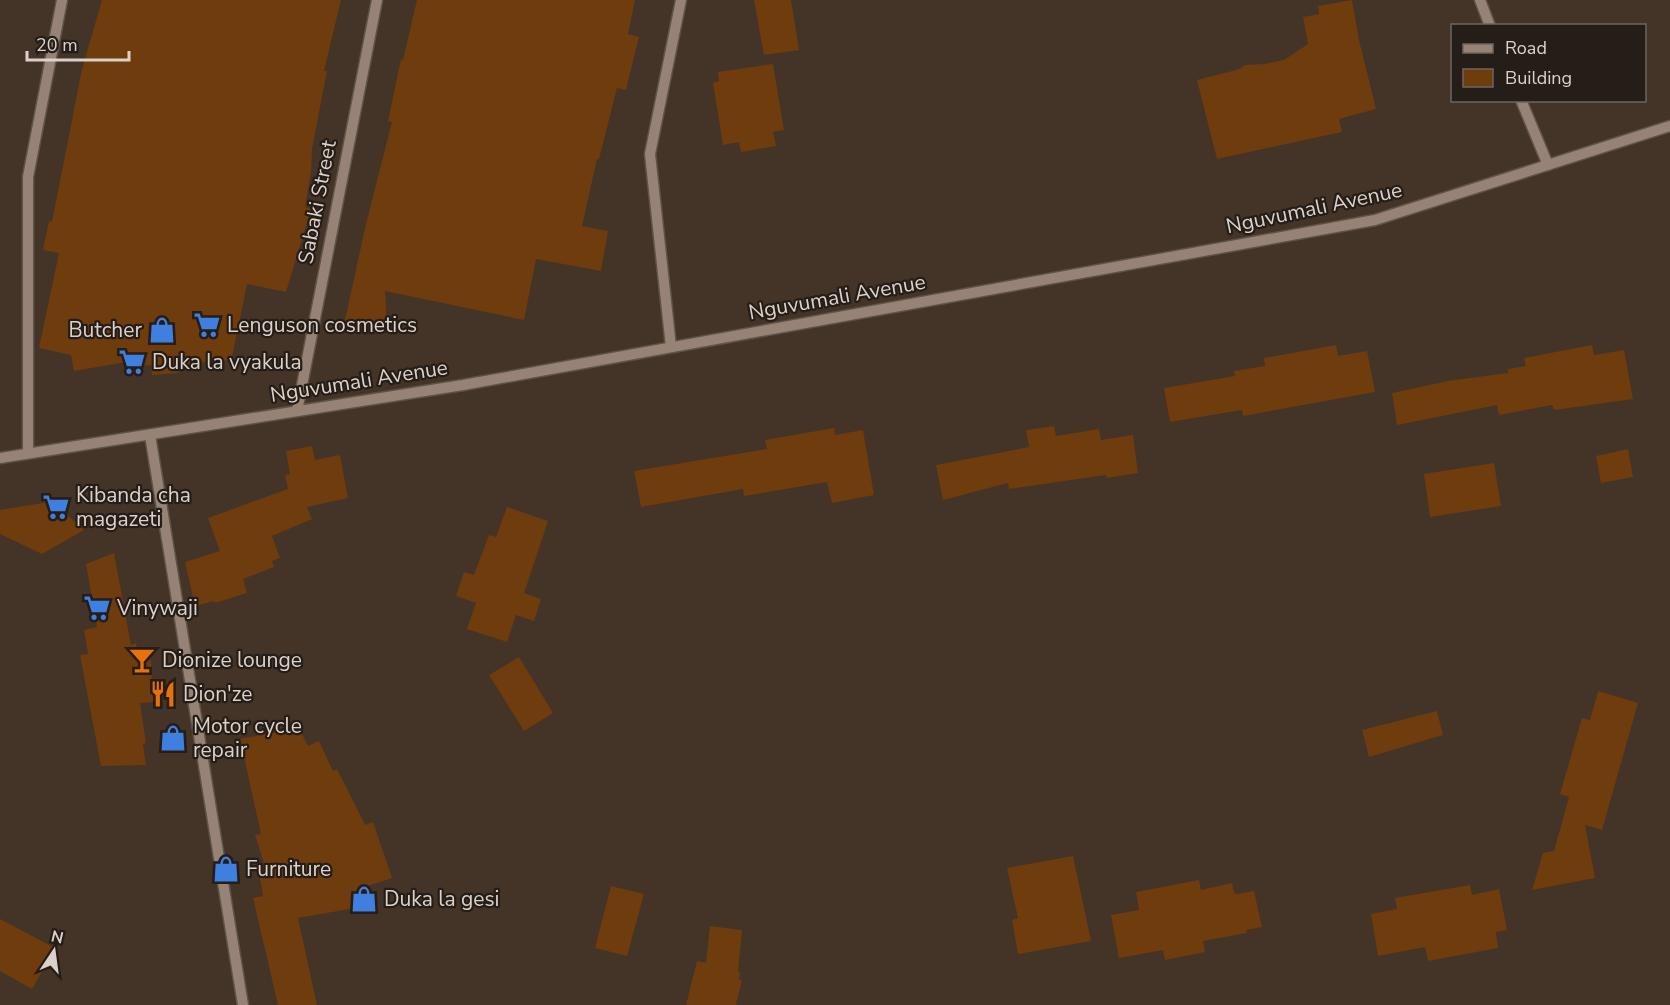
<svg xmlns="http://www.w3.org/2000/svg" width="1670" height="1005" font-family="'Nunito Sans',sans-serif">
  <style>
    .building { fill: #6f3c0d }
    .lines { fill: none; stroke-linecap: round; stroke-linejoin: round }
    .minor-casing { stroke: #5f5247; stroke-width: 13 }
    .minor { stroke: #968375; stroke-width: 10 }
    .labels { text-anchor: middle; stroke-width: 4.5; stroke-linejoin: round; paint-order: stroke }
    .street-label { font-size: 21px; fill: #dcd1ca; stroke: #251d17 }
    .poi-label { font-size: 21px; fill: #dcd1ca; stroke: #251d17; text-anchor: start }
  </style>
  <rect width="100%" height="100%" fill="#443327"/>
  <g class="building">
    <path d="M102 0H341L324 71H327L312 149 311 172 305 207 311 209 286 292 247 284 232 357H227L228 360 178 365 179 373 152 375 151 365 138 366V360L74 371 71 355 39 348 59 253 43 250 49 221 52 222 82 69Z"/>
    <path d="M417 0H635L628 34 639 37 626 90 617 88 599 159H597L582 226 608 231 601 271 536 259 524 320 385 291 387 327 343 329 366 224 392 122 388 121 401 59 403 60Z"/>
    <path d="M754 0H791L799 50 764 55Z"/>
    <path d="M1352 0 1359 40 1376 109 1339 119 1342 132 1217 159 1197 80 1240 69 1245 65 1264 64 1284 60 1308 44 1303 17 1319 14 1318 6Z"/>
    <path d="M773 64 784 130 773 132 776 146 741 152 739 142 723 145 713 83 719 81 718 72Z"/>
    <path d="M1336 345 1338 356 1367 351 1375 392 1243 416 1242 410 1170 422 1164 388 1235 376 1234 371 1265 366 1264 358Z"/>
    <path d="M1592 345 1594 355 1624 350 1633 399 1554 410 1552 405 1499 415 1497 405 1397 425 1392 393 1448 381 1508 373V369L1526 366 1524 358Z"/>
    <path d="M1054 426 1056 436 1099 429 1101 440 1133 435 1138 473 1107 478 1106 475 1009 489 1008 483 943 500 936 465 1029 447 1026 430Z"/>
    <path d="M834 428 835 435 863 430 874 495 832 503 827 482 744 496 743 489 641 507 634 471 767 449 765 440Z"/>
    <path d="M312 446 315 460 340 455 348 498 307 507 312 519 272 536 280 558 272 561 274 567 243 579 247 593 215 603 214 601 195 606 185 562 220 551 208 518 288 489 285 475 290 474 286 451Z"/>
    <path d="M1628 449 1633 477 1601 483 1596 456Z"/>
    <path d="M1494 463 1501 506 1430 517 1424 474Z"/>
    <path d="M61 500 64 512 84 530 42 554 0 534V510Z"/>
    <path d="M507 507 548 521 524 593 541 599 534 621 516 615 507 642 467 629 476 603 456 596 464 572 474 575 489 535 496 537Z"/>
    <path d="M114 553 131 645 136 643 139 662 151 660 153 702 140 703 146 743 143 744 146 765 101 766 80 655 88 654 84 630 97 627 86 564Z"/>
    <path d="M519 657 553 713 524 731 489 675Z"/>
    <path d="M1598 691 1638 703 1602 830 1585 825 1595 878 1532 890 1543 853 1554 851 1569 797 1560 794 1582 718 1590 720Z"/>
    <path d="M1437 711 1443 735 1369 757 1362 730Z"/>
    <path d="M288 730 289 735 300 730 308 746 319 741 333 771 337 769 365 825 373 822 392 878 358 889 361 907 298 918 317 1005H278L253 898 263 896 260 878 268 876 255 835 261 834 240 739Z"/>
    <path d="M1073 856 1091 941 1018 954 1012 920 1018 918 1007 868Z"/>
    <path d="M1199 880 1201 890 1232 883 1234 893 1237 894 1254 891 1262 927 1246 930 1247 933 1203 941 1205 952 1165 960 1163 950 1119 958 1111 915 1139 910 1136 892Z"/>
    <path d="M1470 885 1472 895 1499 889 1507 930 1496 932 1498 948 1428 961 1425 947 1378 956 1371 914 1397 909 1395 898Z"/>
    <path d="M611 886 644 894 627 956 595 948Z"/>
    <path d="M0 919 55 948 32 989 0 971Z"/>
    <path d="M710 926 742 930 738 971 740 972 739 980H742L736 1005H686L697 961 706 963Z"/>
  </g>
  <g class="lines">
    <g class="minor-casing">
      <g id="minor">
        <path d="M1480 0 1490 26"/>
        <path d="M1521 100 1548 165"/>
        <path d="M671 347 650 154 681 0"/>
        <path d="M297 411 377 0"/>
        <path d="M150 435 243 1005"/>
        <path d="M28 453V177L62 0"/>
        <path d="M0 458 463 385 1375 220 1670 126"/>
      </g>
    </g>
    <use href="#minor" class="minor"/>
  </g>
  <defs>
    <g id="supermarket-bare" transform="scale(2.07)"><path d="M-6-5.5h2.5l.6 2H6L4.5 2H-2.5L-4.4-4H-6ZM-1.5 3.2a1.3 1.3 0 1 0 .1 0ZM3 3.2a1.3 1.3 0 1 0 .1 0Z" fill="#3f7fe0" stroke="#251d17" stroke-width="2.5" paint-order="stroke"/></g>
    <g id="shop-bare" transform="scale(2.07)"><path d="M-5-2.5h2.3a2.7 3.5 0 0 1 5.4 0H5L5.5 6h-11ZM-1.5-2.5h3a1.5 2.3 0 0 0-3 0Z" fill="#3f7fe0" stroke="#251d17" stroke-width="2.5" paint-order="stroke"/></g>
    <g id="bar-bare" transform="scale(2.07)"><path d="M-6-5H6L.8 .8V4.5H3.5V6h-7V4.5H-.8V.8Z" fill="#e8710a" stroke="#251d17" stroke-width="2.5" paint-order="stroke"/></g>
    <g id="restaurant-bare" transform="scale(2.07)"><path d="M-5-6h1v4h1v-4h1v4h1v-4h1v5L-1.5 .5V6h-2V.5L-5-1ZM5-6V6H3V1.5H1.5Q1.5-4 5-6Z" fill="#e8710a" stroke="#251d17" stroke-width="2.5" paint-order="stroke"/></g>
  </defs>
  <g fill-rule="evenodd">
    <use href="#supermarket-bare" x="207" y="325"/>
    <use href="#shop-bare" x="162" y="330"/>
    <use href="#supermarket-bare" x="132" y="362"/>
    <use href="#supermarket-bare" x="56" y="507"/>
    <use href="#supermarket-bare" x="97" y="608"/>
    <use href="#bar-bare" x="142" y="660"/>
    <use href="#restaurant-bare" x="163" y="694"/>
    <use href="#shop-bare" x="173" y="738"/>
    <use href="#shop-bare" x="226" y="869"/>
    <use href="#shop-bare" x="364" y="899"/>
  </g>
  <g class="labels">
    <g class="street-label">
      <text transform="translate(317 202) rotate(-79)" y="7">Sabaki Street</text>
      <text transform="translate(1314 208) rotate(-12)" y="7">Nguvumali Avenue</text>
      <text transform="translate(837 297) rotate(-10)" y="7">Nguvumali Avenue</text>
      <text transform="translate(359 381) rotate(-9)" y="7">Nguvumali Avenue</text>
    </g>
    <g class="poi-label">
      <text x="227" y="332">Lenguson cosmetics</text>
      <text x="142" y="337" text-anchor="end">Butcher</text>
      <text x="152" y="369">Duka la vyakula</text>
      <text x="76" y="502">Kibanda cha<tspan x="76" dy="24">magazeti</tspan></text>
      <text x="117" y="615">Vinywaji</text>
      <text x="162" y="667">Dionize lounge</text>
      <text x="183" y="701">Dion'ze</text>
      <text x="193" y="733">Motor cycle<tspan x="193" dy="24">repair</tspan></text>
      <text x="246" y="876">Furniture</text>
      <text x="384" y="906">Duka la gesi</text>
    </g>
  </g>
  <rect x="1451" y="24" width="195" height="78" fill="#251d17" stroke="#6e655f" stroke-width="1.5"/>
  <rect x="1463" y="44" width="30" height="9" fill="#968375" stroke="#6e655f" stroke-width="1.5"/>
  <text x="1505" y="54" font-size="18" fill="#dcd1ca">Road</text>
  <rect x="1463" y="69" width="30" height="18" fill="#6f3c0d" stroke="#6e655f" stroke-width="1.5"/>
  <text x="1505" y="84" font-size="18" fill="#dcd1ca">Building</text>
  <g transform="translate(54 951) rotate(13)" stroke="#251d17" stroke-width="4.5" paint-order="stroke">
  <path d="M0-4.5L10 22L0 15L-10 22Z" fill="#dcd1ca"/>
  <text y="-9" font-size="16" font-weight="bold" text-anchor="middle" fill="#dcd1ca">N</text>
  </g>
  <path d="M27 51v9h102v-9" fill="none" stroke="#dcd1ca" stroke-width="3"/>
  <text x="36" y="51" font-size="18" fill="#dcd1ca" stroke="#251d17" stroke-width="4.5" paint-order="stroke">20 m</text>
</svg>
